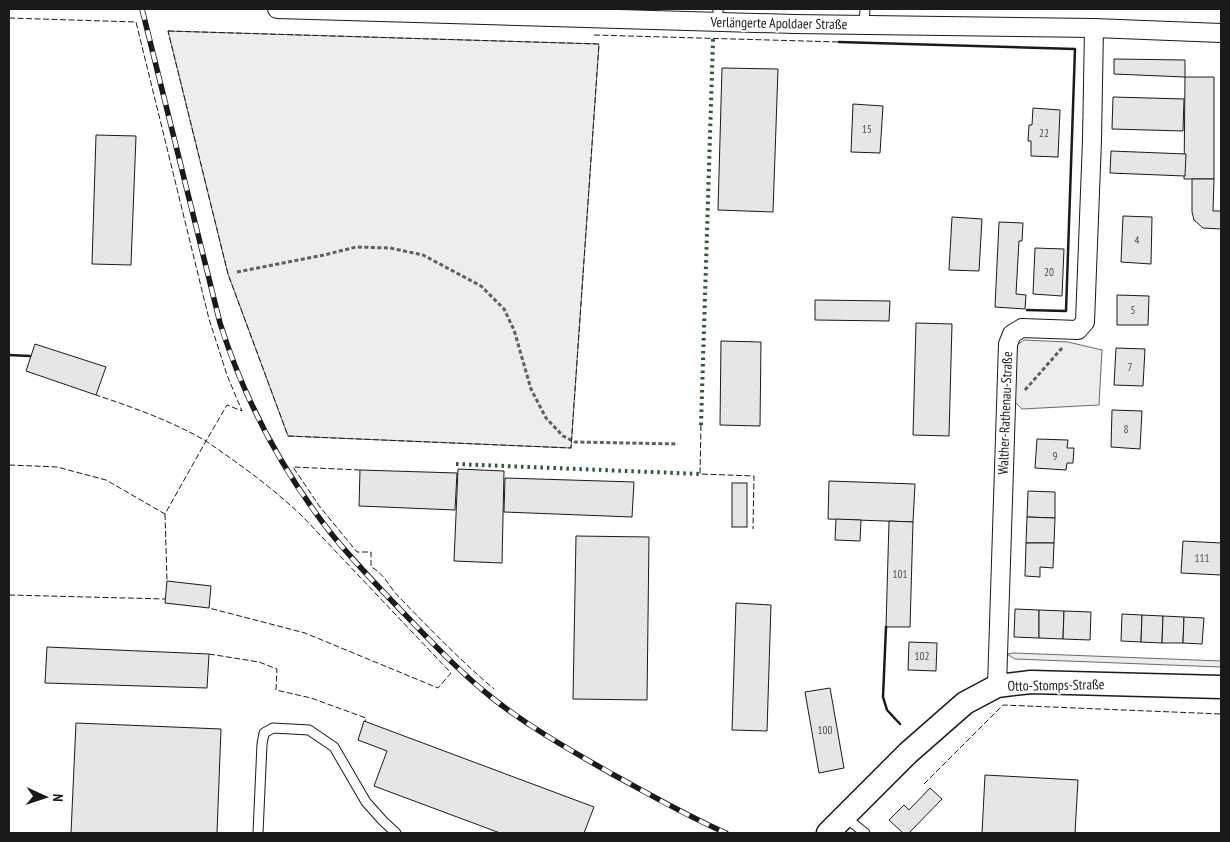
<svg xmlns="http://www.w3.org/2000/svg" width="1230" height="842" font-family="'PT Sans Narrow',sans-serif">
  <style>
    .green { fill: #ededed; stroke: #6a6a6a }
    .building { fill: #e6e6e6; stroke: #1a1a1a }
    .lines { fill: none; stroke-linecap: round; stroke-linejoin: round }
    .service-casing { stroke: #1a1a1a; stroke-width: 11 }
    .minor-casing { stroke: #1a1a1a; stroke-width: 20 }
    .tertiary-casing { stroke: #1a1a1a; stroke-width: 25 }
    .path { stroke: #5f5f5f; stroke-width: 3; stroke-dasharray: 4 2.5; stroke-linecap: butt }
    .service { stroke: #fff; stroke-width: 9 }
    .minor { stroke: #fff; stroke-width: 18 }
    .tertiary { stroke: #fff; stroke-width: 22 }
    .rail-casing { stroke: #1a1a1a; stroke-width: 5.5 }
    .rail { stroke: #fff; stroke-width: 4; stroke-dasharray: 11; stroke-linecap: butt }
    .hedge { stroke: #2b5a34; stroke-width: 4; stroke-dasharray: 2.5 4; stroke-linecap: butt }
    .fence { stroke: #1a1a1a; stroke-width: 1; stroke-dasharray: 6 2.5; stroke-linecap: butt }
    .wall { stroke: #1a1a1a; stroke-width: 2.5 }
    .labels { text-anchor: middle; stroke-width: 4; stroke-linejoin: round; paint-order: stroke }
    .number-label { font-size: 11px; fill: #4d4d4d }
    .street-label { font-size: 14px; fill: #1a1a1a; stroke: #fff }
  </style>
  <rect width="100%" height="100%" fill="#fff"/>
  <g class="green">
    <path d="M168 31 599 44 571 448 288 436 228 274Z"/>
    <path d="M1024 340 1068 342 1102 350 1099 405 1022 409 1014 401 1017 345Z"/>
    <path d="M1014 653 1221 661V667L1015 659 1007 654Z"/>
  </g>
  <g class="building">
    <path d="M1114 59 1185 60V77L1114 74Z"/>
    <path d="M722 68 778 69 773 212 718 210Z"/>
    <path d="M1185 77H1214V179H1184Z"/>
    <path d="M1113 97 1184 99 1183 131 1112 129Z"/>
    <path d="M853 104 883 106 880 153 851 152Z"/>
    <path d="M1033 108 1060 110 1058 157 1031 156V141H1028L1029 125H1032Z"/>
    <path d="M96 135 136 136 131 265 92 264Z"/>
    <path d="M1111 151 1186 154 1185 176 1110 173Z"/>
    <path d="M1192 179H1214L1213 211H1221V229L1203 228 1194 220 1192 212Z"/>
    <path d="M1123 216 1152 217 1151 264 1121 262Z"/>
    <path d="M952 217 982 219 979 271 949 270Z"/>
    <path d="M999 222 1023 223 1022 241H1019L1016 294 1026 295 1025 309 995 307Z"/>
    <path d="M1035 248 1064 249 1062 296 1033 294Z"/>
    <path d="M1117 295 1149 296 1148 325H1117Z"/>
    <path d="M815 300 890 301 889 321 815 320Z"/>
    <path d="M916 323 952 324 949 436 913 435Z"/>
    <path d="M721 341 761 342 760 426 720 425Z"/>
    <path d="M35 344 106 367 96 395 26 371Z"/>
    <path d="M1116 348 1145 349 1143 386 1114 385Z"/>
    <path d="M1112 410 1142 411 1140 449 1111 447Z"/>
    <path d="M1037 439 1068 440 1067 448H1074L1073 463H1067L1066 470 1035 468Z"/>
    <path d="M458 469 504 471 502 563 454 561Z"/>
    <path d="M360 470 457 473 455 510 359 506Z"/>
    <path d="M505 478 634 482 632 517 504 512Z"/>
    <path d="M829 481 915 484 913 522 828 519Z"/>
    <rect x="732" y="483" width="15" height="44"/>
    <path d="M1028 491 1055 492V518L1027 517Z"/>
    <path d="M1027 517 1055 518 1054 543H1026Z"/>
    <path d="M836 519 861 520 860 541 835 540Z"/>
    <path d="M889 521 913 522 910 627H886Z"/>
    <path d="M576 536 649 537 647 700 573 699Z"/>
    <path d="M1183 541 1221 543V575L1181 573Z"/>
    <path d="M1026 543H1054L1053 568 1040 567V577L1025 576Z"/>
    <path d="M167 581 211 586 209 608 165 603Z"/>
    <path d="M736 603 771 605 767 731 732 730Z"/>
    <path d="M1015 609 1039 610V638L1014 637Z"/>
    <path d="M1039 610 1064 611 1063 639 1039 638Z"/>
    <path d="M1064 611 1091 612 1090 640 1063 639Z"/>
    <path d="M1122 614 1142 615 1141 642 1121 641Z"/>
    <path d="M1142 615 1163 616 1162 643 1141 642Z"/>
    <path d="M1163 616 1184 617 1183 643H1162Z"/>
    <path d="M1184 617 1204 618 1202 644 1183 643Z"/>
    <path d="M909 642 937 643 936 671 908 670Z"/>
    <path d="M47 647 209 654 207 688 45 683Z"/>
    <path d="M830 688 844 768 819 773 805 692Z"/>
    <path d="M364 721 594 807 584 833H500L374 786 387 751 358 740Z"/>
    <path d="M76 723 221 729 217 833H71Z"/>
    <path d="M985 775 1078 780 1075 833H982Z"/>
    <path d="M930 788 942 799 909 833H903L889 820 904 805 909 810Z"/>
  </g>
  <g class="lines">
    <g class="service-casing">
      <g id="service">
        <path d="M718 9V22"/>
        <path d="M864 24 865 9"/>
        <path d="M845 817 865 833"/>
        <path d="M258 833 262 744 264 733 273 728 309 730 334 747 366 802 383 821 396 833"/>
      </g>
    </g>
    <g class="minor-casing">
      <g id="minor">
        <path d="M277 9 794 24 1094 28 1221 33"/>
        <path d="M997 686 1008 344 1012 334 1022 328 1078 330 1085 322 1092 140 1094 28"/>
      </g>
    </g>
    <g class="tertiary-casing">
      <path id="tertiary" d="M828 833 908 753 965 703 997 686 1031 682 1221 687"/>
    </g>
    <g class="path">
      <path d="M237 272 324 255 356 247 390 248 423 255 481 286 504 309 514 330 531 389 546 418 563 436 575 442 678 444"/>
      <path d="M1025 390 1062 348"/>
    </g>
    <use href="#service" class="service"/>
    <use href="#minor" class="minor"/>
    <use href="#tertiary" class="tertiary"/>
    <g class="rail-casing">
      <path id="rail" d="M142 9 220 323C244 399 281 469 330 532 349 556 370 578 391 600 423 633 455 668 491 697 529 727 570 750 612 774 649 794 687 816 726 833"/>
    </g>
    <use href="#rail" class="rail"/>
    <g class="hedge">
      <path d="M701 425 713 39"/>
      <path d="M456 464 700 474"/>
    </g>
    <g class="fence">
      <path d="M9 18 136 22 209 319 227 375 242 411 227 405 206 441C242 466 273 488 304 518L451 673 438 688 305 633 209 608"/>
      <path d="M168 31 599 44 571 448 288 436 228 274Z"/>
      <path d="M594 35 839 42"/>
      <path d="M701 425 700 474 754 476 753 529"/>
      <path d="M9 465 57 467 106 480 165 514 206 441C171 421 135 408 96 395"/>
      <path d="M360 470 293 467 320 507 357 552H371V567C384 573 389 587 399 597 430 629 460 660 494 689"/>
      <path d="M165 514 167 581"/>
      <path d="M9 595 165 599"/>
      <path d="M209 654 259 662 277 669 276 690 311 698 366 718 365 721"/>
      <path d="M924 784 1003 705 1221 714"/>
    </g>
    <g class="wall">
      <path d="M839 42 1075 49 1066 311 1027 310"/>
      <path d="M9 355 30 356"/>
      <path d="M886 627 883 697 887 710 900 724"/>
    </g>
  </g>
  <g class="labels">
    <g class="number-label">
      <text x="867" y="133">15</text>
      <text x="1044" y="137">22</text>
      <text x="1137" y="244">4</text>
      <text x="1049" y="276">20</text>
      <text x="1133" y="314">5</text>
      <text x="1130" y="371">7</text>
      <text x="1126" y="433">8</text>
      <text x="1055" y="460">9</text>
      <text x="1202" y="562">111</text>
      <text x="900" y="578">101</text>
      <text x="922" y="660">102</text>
      <text x="825" y="734">100</text>
    </g>
    <g class="street-label">
      <text transform="translate(779 23) rotate(1)" y="5">Verlängerte Apoldaer Straße</text>
      <text transform="translate(1005 413) rotate(-88)" y="5">Walther-Rathenau-Straße</text>
      <text transform="translate(1056 685) rotate(-1)" y="5">Otto-Stomps-Straße</text>
    </g>
  </g>
  <rect width="1230" height="842" fill="none" stroke="#1a1a1a" stroke-width="20"/>
  <g transform="translate(45 797) rotate(93)" stroke="#ffffff" stroke-width="4" paint-order="stroke">
  <path d="M0-4L9 19L0 12L-9 19Z" fill="#1a1a1a"/>
  <text y="-8" font-size="14" font-weight="bold" text-anchor="middle" fill="#1a1a1a">N</text>
  </g>
</svg>
